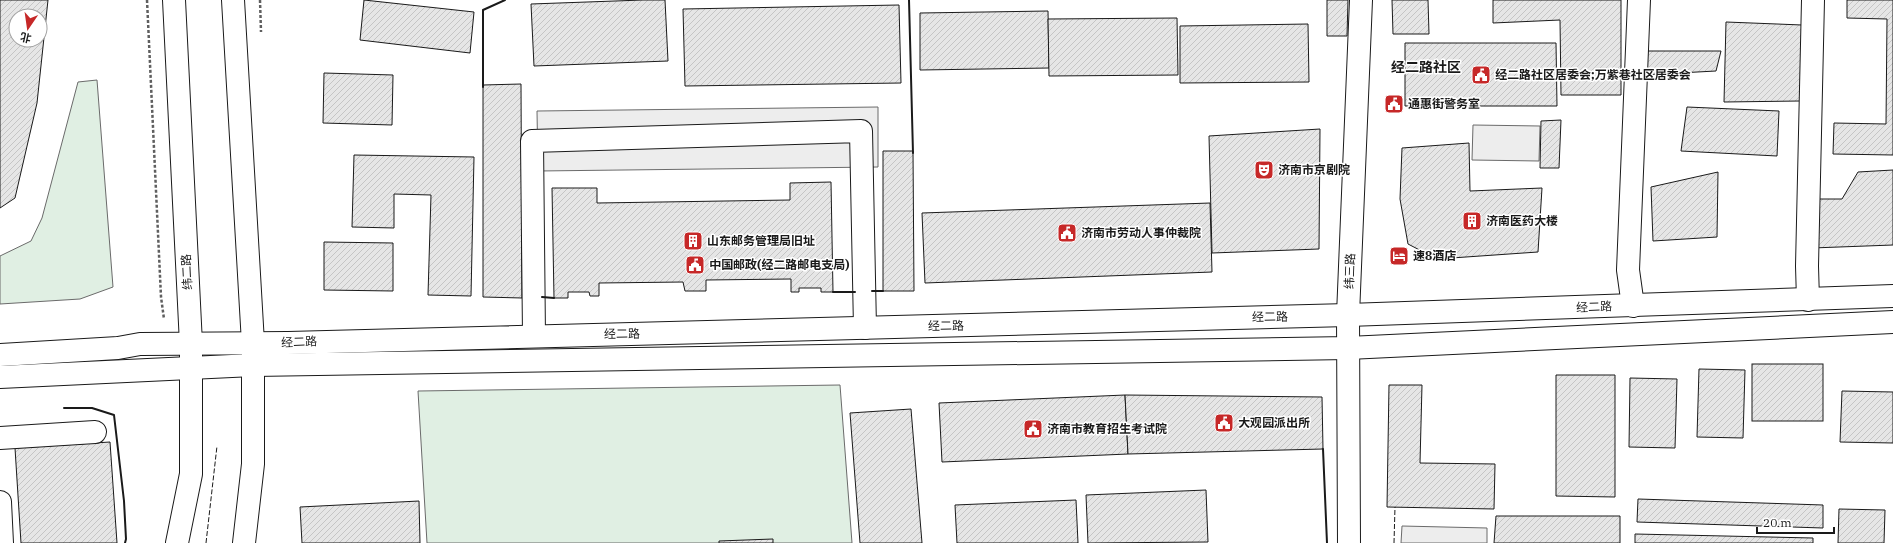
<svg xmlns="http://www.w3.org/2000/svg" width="1893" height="543" font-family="'IBM Plex Serif','Noto Sans SC',serif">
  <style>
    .green { fill: #e0efe3; stroke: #6a6a6a }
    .parking { fill: #ededed; stroke: #6a6a6a }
    .building { fill: url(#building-hatch); stroke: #1a1a1a; fill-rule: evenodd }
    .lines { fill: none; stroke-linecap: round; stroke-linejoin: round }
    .minor-casing { stroke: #1a1a1a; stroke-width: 24 }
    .highway-casing { stroke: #1a1a1a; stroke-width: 24 }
    .path { stroke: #5f5f5f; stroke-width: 2.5; stroke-dasharray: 3 2; stroke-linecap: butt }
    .minor { stroke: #fff; stroke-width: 22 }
    .highway { stroke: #fff; stroke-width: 22 }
    .fence { stroke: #1a1a1a; stroke-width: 1; stroke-dasharray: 5 2; stroke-linecap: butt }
    .wall { stroke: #1a1a1a; stroke-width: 2 }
    .labels { text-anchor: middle; stroke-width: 3; stroke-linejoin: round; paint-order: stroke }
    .poi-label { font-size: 12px; font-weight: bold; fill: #1a1a1a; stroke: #fff; text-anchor: start }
    .street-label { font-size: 12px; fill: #1a1a1a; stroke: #fff }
    .quarter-label { font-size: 14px; font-weight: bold; fill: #1a1a1a; stroke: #fff }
  </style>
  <defs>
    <pattern id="building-hatch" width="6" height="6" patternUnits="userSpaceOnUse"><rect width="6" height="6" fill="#e6e6e6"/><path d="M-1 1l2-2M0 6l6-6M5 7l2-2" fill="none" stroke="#c5c5c5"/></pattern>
  </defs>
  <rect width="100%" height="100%" fill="#fff"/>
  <g class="green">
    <path d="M97 80 113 287 80 299 0 304V256L31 241 42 218 78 82Z"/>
    <path d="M840 385 852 543H427L418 391Z"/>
  </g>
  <g class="parking">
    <path d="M878 107V167L538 171 537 111Z"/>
    <path d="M1473 125 1540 126 1539 161 1472 160Z"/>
    <path d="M1402 526 1487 528V543H1401Z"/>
  </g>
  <g class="building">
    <path d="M0 0H48L37 103 15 198 0 208ZM16 16H40V40H16Z"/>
    <path d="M364 0 474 12 470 53 360 40Z"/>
    <path d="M643 0H665L668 61 534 66 531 4Z"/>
    <path d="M1327 0H1348L1347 36H1327Z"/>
    <path d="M1392 0H1428L1429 34H1393Z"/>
    <path d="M1493 0H1621V95H1561L1560 20 1493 23Z"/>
    <path d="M1847 0H1893V155L1833 154 1834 123 1886 124 1887 19 1847 18Z"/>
    <path d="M899 5 901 83 685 86 683 9Z"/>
    <path d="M1048 11 1049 68 920 70V13Z"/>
    <path d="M1177 18 1178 75 1049 76 1048 19Z"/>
    <path d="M1726 22 1802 25 1800 101 1724 102Z"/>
    <path d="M1308 24 1309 82 1180 83V26Z"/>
    <path d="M1405 43H1556L1557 106H1405Z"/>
    <path d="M1642 51H1721L1716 71 1641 75Z"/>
    <path d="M324 73 393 75 392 125 323 123Z"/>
    <path d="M521 84 522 298 483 297V85Z"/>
    <path d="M1687 107 1779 111 1777 156 1681 151Z"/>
    <path d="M1561 120 1559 168H1540L1541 121Z"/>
    <path d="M1320 129 1319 249 1212 253 1209 136Z"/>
    <path d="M1469 143 1470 191 1542 188 1538 252 1437 259 1408 244 1400 199 1402 148Z"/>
    <path d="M883 151H913L914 291H883Z"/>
    <path d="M354 155 474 157 471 296 428 295 431 195 394 194V228L352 227Z"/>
    <path d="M1893 170V245L1812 248 1814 199H1842L1858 172Z"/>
    <path d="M1718 172 1717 237 1653 241 1651 187Z"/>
    <path d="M831 182 833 292H821V288H799V292H791V279L706 280V291H685L683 282 599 283V296H590L589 292H568V298H554L552 188H597V203L790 200V183Z"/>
    <path d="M1210 203 1212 272 925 283 922 213Z"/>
    <path d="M324 242 393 243V291L324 290Z"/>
    <rect x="1752" y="364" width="71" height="57"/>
    <path d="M1699 369 1745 370 1743 438 1697 437Z"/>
    <path d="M1556 375H1615V497L1556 496Z"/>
    <path d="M1630 378 1677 379 1675 448 1629 447Z"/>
    <path d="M1389 385H1422L1420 463 1495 464 1494 509 1387 507Z"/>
    <path d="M1842 391 1893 392V443L1840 442Z"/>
    <path d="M1125 395 1128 454 942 462 939 403Z"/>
    <path d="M1125 395 1322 397 1323 449 1128 454Z"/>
    <path d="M911 409 922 543H860L850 413Z"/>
    <path d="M110 442 117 543H21L15 448Z"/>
    <path d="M1206 490 1208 542 1088 543 1086 495Z"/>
    <path d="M1638 499 1823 505V528L1637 522Z"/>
    <path d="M1076 500 1078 543H957L955 505Z"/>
    <path d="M419 501 420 543H302L300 507Z"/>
    <path d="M1839 509 1885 510 1884 543H1838Z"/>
    <path d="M1496 516H1620V543H1494Z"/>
    <path d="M1635 534 1813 538V543H1635Z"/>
    <path d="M773 539V543H719V541Z"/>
  </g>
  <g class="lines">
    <g class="minor-casing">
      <g id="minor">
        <path d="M1808 300 1807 266 1813 0"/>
        <path d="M1633 306 1628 270 1639 0"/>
        <path d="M534 336 532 141 861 131 865 328"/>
        <path d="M0 355 118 348 140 344 288 343 1348 315 1893 296"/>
        <path d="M0 377 253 365 1348 348 1893 322"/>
        <path d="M0 438 95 432"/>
        <path d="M0 502 2 543"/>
        <path d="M1349 543 1348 315 1361 0"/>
      </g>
    </g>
    <g class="highway-casing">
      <g id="highway">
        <path d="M174 0 191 344V474L177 543"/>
        <path d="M233 0 253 343V464L244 543"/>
      </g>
    </g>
    <g class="path">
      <path d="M147 0 161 297 164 319"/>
      <path d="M260 0 261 32"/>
    </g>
    <use href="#minor" class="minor"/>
    <use href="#highway" class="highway"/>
    <g class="fence">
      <path d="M206 543 217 446"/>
      <path d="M1394 543 1395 507"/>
    </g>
    <g class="wall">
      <path d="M909 0 913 153"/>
      <path d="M483 87V10L505 0"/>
      <path d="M872 291H883"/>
      <path d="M833 292H855"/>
      <path d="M542 297 554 298"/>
      <path d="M64 408H92L114 415 124 501 126 539 125 543"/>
      <path d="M1323 449 1327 543"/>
    </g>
  </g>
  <defs>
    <g id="civic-square" transform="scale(1)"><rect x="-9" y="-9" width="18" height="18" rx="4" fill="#c62828" stroke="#fff"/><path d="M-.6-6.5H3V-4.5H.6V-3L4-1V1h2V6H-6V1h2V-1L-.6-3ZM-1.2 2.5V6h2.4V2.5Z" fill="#fff"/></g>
    <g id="theatre-square" transform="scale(1)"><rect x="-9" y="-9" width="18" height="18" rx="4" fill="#c62828" stroke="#fff"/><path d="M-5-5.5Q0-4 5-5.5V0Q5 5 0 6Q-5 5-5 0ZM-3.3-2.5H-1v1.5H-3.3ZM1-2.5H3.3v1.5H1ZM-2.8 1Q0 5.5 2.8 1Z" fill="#fff"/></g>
    <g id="building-square" transform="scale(1)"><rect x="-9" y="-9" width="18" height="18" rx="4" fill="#c62828" stroke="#fff"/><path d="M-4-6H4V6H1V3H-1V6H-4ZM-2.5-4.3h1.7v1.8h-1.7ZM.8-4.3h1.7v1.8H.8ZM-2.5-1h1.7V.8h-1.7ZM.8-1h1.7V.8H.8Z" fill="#fff"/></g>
    <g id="hotel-square" transform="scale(1)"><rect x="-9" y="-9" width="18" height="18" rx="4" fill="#c62828" stroke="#fff"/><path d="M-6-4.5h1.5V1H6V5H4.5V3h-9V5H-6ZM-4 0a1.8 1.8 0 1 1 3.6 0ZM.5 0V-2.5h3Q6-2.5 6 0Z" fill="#fff"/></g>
  </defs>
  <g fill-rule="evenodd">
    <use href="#civic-square" x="1481" y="75"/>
    <use href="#civic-square" x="1394" y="104"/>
    <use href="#theatre-square" x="1264" y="170"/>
    <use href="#building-square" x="1472" y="221"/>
    <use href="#civic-square" x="1067" y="233"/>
    <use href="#building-square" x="693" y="241"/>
    <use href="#hotel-square" x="1399" y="256"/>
    <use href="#civic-square" x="695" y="265"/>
    <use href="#civic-square" x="1224" y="423"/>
    <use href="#civic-square" x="1033" y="429"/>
  </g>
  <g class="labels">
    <g class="poi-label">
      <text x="1495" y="79">经二路社区居委会;万紫巷社区居委会</text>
      <text x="1408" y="108">通惠街警务室</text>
      <text x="1278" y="174">济南市京剧院</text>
      <text x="1486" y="225">济南医药大楼</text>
      <text x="1081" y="237">济南市劳动人事仲裁院</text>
      <text x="707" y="245">山东邮务管理局旧址</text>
      <text x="1413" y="260">速8酒店</text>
      <text x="709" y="269">中国邮政(经二路邮电支局)</text>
      <text x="1238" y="427">大观园派出所</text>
      <text x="1047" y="433">济南市教育招生考试院</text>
    </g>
    <g class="street-label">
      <text transform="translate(1350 271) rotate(-88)" y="4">纬三路</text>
      <text transform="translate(187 272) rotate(-93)" y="4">纬二路</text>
      <text transform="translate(1594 307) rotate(-2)" y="4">经二路</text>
      <text transform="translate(1270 317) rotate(-1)" y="4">经二路</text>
      <text transform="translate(946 326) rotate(-1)" y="4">经二路</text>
      <text transform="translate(622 334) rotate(-1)" y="4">经二路</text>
      <text transform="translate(299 342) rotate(-2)" y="4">经二路</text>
    </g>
    <g class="quarter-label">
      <text x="1426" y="72">经二路社区</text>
    </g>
  </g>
  <g transform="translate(28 28) rotate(193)"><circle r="19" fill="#ffffff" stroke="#a3a3a3"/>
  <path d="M0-3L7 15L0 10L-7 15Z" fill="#c62828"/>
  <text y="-6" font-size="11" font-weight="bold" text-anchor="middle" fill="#1a1a1a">北</text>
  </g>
  <path d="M1757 527v6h77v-6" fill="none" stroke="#1a1a1a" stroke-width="2"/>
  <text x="1763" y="527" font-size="12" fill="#1a1a1a" stroke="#ffffff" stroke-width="3" paint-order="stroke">20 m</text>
</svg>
